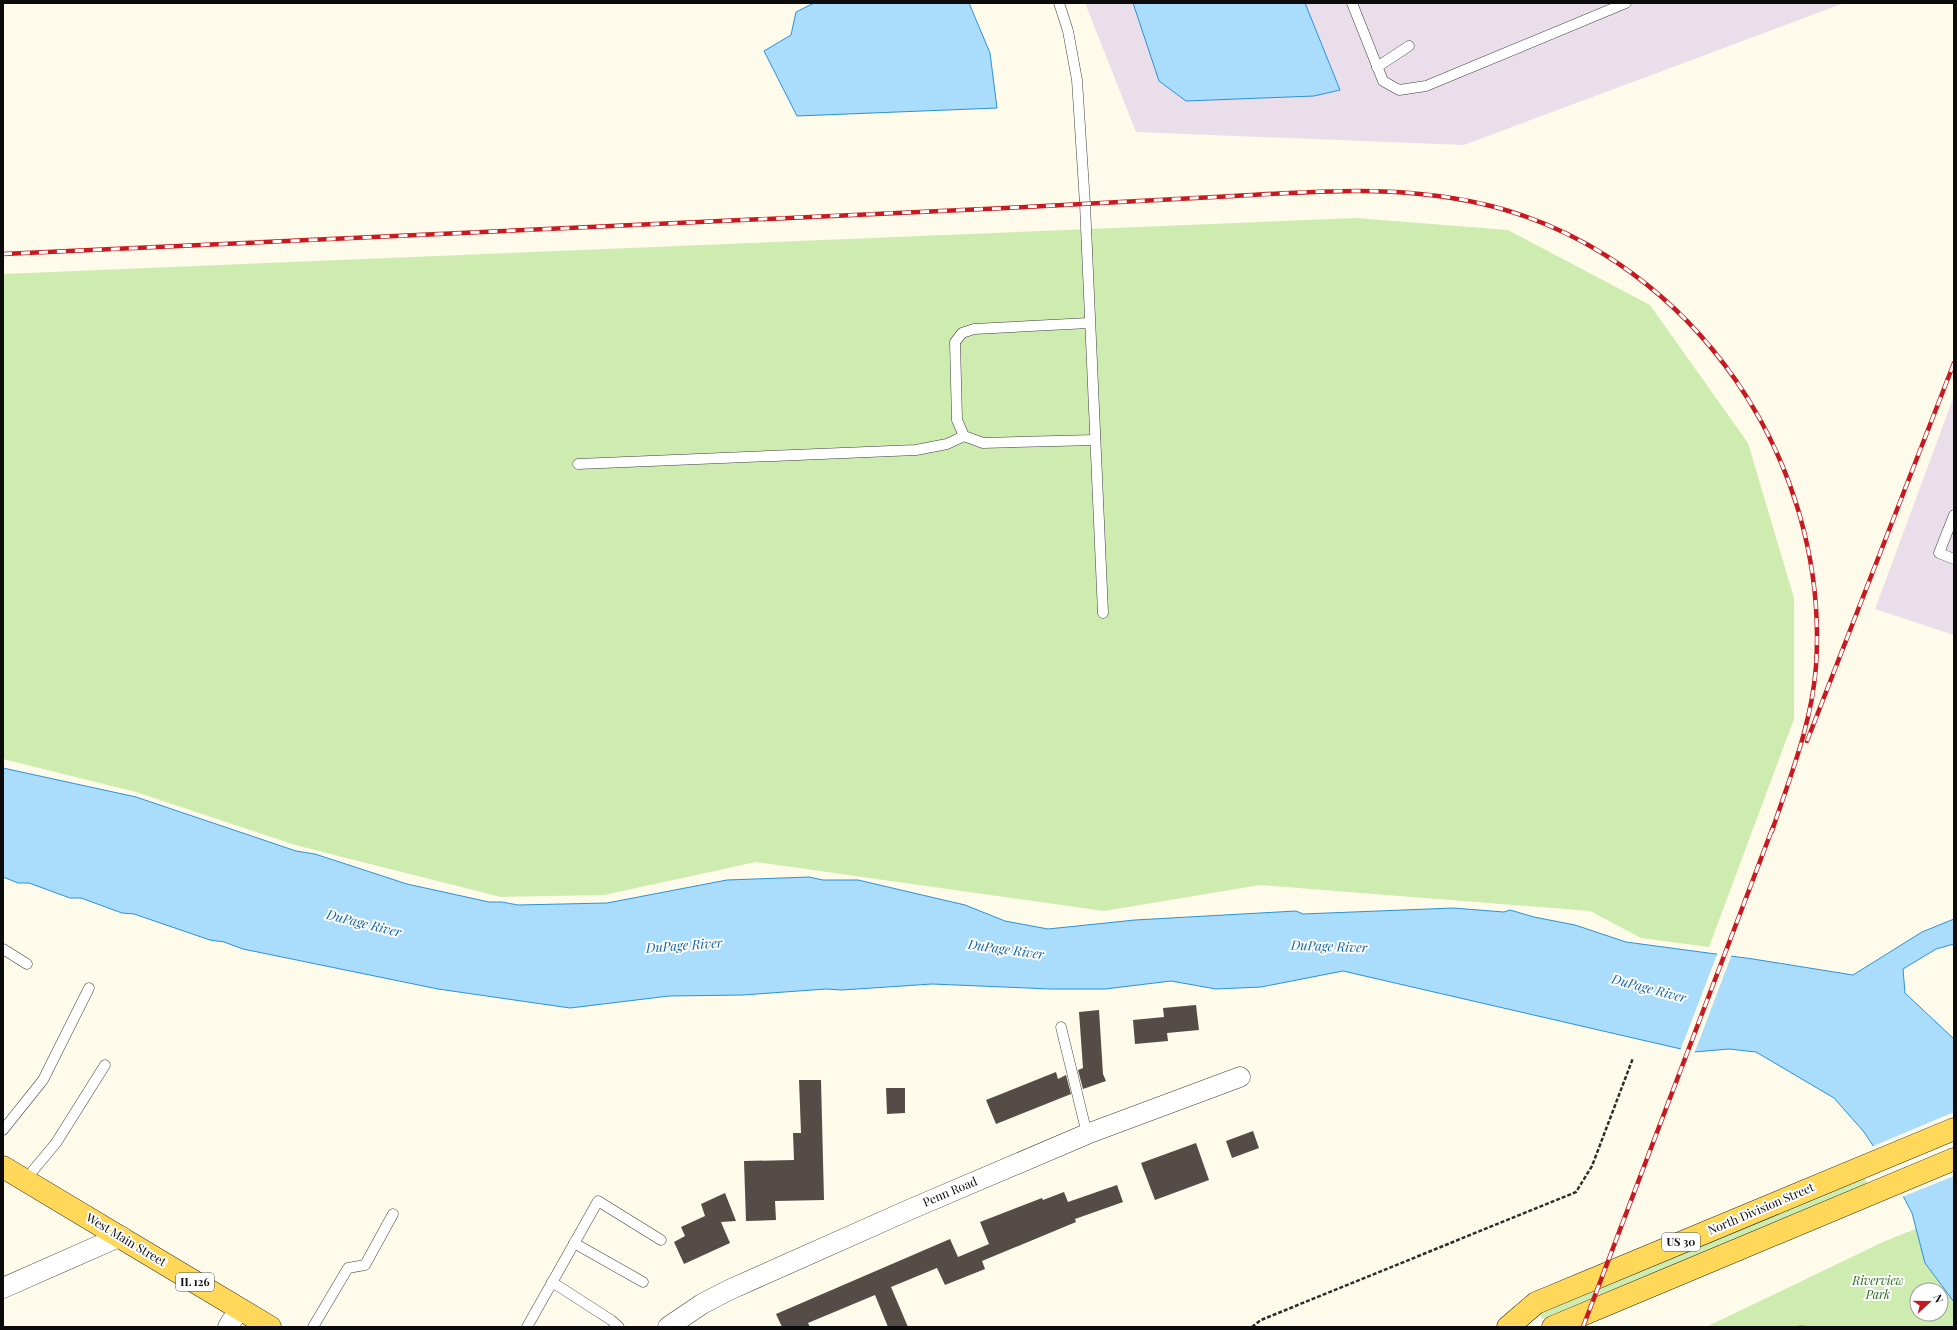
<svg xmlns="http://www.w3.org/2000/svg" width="1957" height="1330" font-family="'Playfair Display',serif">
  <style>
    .industrial { fill: #eadeeb }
    .green { fill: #cfecb0; fill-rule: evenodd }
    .water { fill: #aadcfb; stroke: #2b92d8 }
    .pier { fill: #fffbea }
    .building { fill: #554c47 }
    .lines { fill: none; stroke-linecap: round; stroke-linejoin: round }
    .lane-casing { stroke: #3e3e3e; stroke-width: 11 }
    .street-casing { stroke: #3e3e3e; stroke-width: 21 }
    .primary-casing { stroke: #1c1c1c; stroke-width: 23 }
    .path { stroke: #2d2d2d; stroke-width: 2.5; stroke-dasharray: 4 2; stroke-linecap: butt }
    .lane { stroke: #fff; stroke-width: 10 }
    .street { stroke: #fff; stroke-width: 20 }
    .primary { stroke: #ffd85a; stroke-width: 22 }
    .rail-casing { stroke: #c61920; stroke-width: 4.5 }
    .rail { stroke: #fff; stroke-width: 3; stroke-dasharray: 9; stroke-linecap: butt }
    .labels { text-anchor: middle; stroke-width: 4; stroke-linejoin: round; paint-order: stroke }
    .shield { fill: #fff; stroke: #545454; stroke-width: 1 }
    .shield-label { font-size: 11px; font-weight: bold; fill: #0b0b0b }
    .street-label { font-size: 12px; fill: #0b0b0b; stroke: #fff }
    .park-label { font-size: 12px; font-style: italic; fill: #286817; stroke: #fff }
    .water-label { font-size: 13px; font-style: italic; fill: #0c62a6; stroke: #fff }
  </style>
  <rect width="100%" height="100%" fill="#fffbea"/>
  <g class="industrial">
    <path d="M1085 3H1844L1464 145 1136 132Z"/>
    <path d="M1954 396V635L1875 609Z"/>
  </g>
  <g class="green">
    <path d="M1356 218 1508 230 1650 305 1748 443 1794 598V719L1709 947 1641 938 1590 911 1260 885 1104 911 756 862 604 895 501 897 295 845 136 792 3 759V274Z"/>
    <path d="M1864 1178 1868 1184 1542 1319 1540 1313Z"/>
    <path d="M1954 1214V1327H1706L1885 1241ZM1917 1290H1941V1314H1917Z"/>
  </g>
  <g class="water">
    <path d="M814 3H969L990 53 997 108 797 116 764 51 791 35 796 12Z"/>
    <path d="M1133 3H1305L1340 90 1314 96 1186 101 1159 81Z"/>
    <path d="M3 768 136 797 296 851 315 854 407 884 489 902H502L518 905 607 903 727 880 809 877 823 880H858L965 905 1005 921 1048 929 1135 920 1296 911 1303 914 1453 908 1504 912 1510 910 1534 917 1575 925 1626 942 1753 959 1853 975 1922 932 1954 919V944L1936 949 1903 969 1905 993 1954 1039V1302L1925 1263 1912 1213 1891 1173 1864 1132 1834 1098 1756 1052 1729 1049 1694 1052 1343 971 1261 987 1216 989 1171 981 1105 989H1051L932 984 842 990 826 989 743 995 669 996 570 1008 438 989 243 949 224 942 210 940 134 914 122 913 81 898H70L29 883H18L3 877Z"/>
  </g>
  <g class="pier">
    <path d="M1718 952 1732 954 1694 1054 1680 1051Z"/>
    <path d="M1954 1112V1176L1902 1197 1889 1174 1871 1147Z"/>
  </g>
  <g class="building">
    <path d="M1196 1005 1199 1030 1167 1033 1168 1041 1135 1044 1133 1020 1164 1017 1163 1008Z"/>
    <path d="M1099 1010 1103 1074 1106 1081 1083 1089 1078 1070 1083 1068 1079 1012Z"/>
    <path d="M1056 1072 1058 1079 1066 1075 1071 1094 996 1124 986 1100Z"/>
    <path d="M799 1080H821L824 1200 775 1201 776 1220 746 1221 744 1161 794 1160 793 1133H801Z"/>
    <path d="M886 1088H905V1113L887 1114Z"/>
    <path d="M1253 1131 1259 1148 1232 1158 1226 1141Z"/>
    <path d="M1196 1143 1209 1180 1155 1200 1141 1163Z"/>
    <path d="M1117 1185 1123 1202 1075 1219 1076 1222 982 1261 985 1269 945 1285 937 1268 891 1287 908 1327H888L875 1295 808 1323 810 1327H782L776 1314 950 1239 958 1257 989 1244 980 1222 1042 1198 1043 1200 1064 1192 1068 1202Z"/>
    <path d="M725 1193 736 1221 721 1222 730 1243 684 1264 674 1242 685 1236 681 1227 705 1216 701 1204Z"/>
  </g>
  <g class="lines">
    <g class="lane-casing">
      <g id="lane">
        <path d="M1059 3 1068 31 1077 80 1085 204 1103 613"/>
        <path d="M1352 3 1383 81 1399 90 1426 86 1626 3"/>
        <path d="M1377 67 1409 46"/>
        <path d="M1089 323 974 329 962 333 955 342 957 420 964 436 983 443 1095 440"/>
        <path d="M578 464 916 450 947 444 964 436"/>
        <path d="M1954 515 1939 553 1954 559"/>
        <path d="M3 949 27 964"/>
        <path d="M1061 1027 1087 1134"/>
        <path d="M3 1130 43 1080 89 988"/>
        <path d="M25 1180 56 1143 105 1065"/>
        <path d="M574 1243 643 1282"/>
        <path d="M552 1282 611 1320 619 1327"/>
        <path d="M313 1327 348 1268 365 1265 393 1214"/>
        <path d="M527 1327 598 1201 661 1240"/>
      </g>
    </g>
    <g class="street-casing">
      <g id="street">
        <path d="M3 1288 121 1236"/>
        <path d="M228 1327 239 1309"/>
        <path d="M668 1327 702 1304 729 1290 911 1209 1087 1134 1240 1077"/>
      </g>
    </g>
    <g class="primary-casing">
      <g id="primary">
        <path d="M3 1167 270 1327"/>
        <path d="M1508 1327 1536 1303 1954 1129"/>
        <path d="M1553 1327 1954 1159"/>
      </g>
    </g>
    <g class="path">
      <path d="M1252 1327 1261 1320 1576 1192 1592 1166 1633 1058"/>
      <path d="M1799 1327H1806"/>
    </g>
    <use href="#lane" class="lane"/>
    <use href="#street" class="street"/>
    <use href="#primary" class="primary"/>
    <g class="rail-casing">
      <g id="rail">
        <path d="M3 254C337 239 672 223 1006 208 1082 204 1158 200 1234 196 1323 191 1408 184 1495 207 1695 261 1830 462 1816 666 1812 723 1790 777 1772 831"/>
        <path d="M1807 741 1954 363"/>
        <path d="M1583 1327 1773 827"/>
      </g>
    </g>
    <use href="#rail" class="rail"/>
  </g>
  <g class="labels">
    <g class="shield">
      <rect x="1662" y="1233" width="38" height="18" rx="3"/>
      <rect x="176" y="1273" width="38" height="18" rx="3"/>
    </g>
    <g class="shield-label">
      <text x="1681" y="1246">US 30</text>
      <text x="195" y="1286">IL 126</text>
    </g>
    <g class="street-label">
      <text transform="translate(950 1192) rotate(-23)" y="4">Penn Road</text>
      <text transform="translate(1761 1209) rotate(-23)" y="4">North Division Street</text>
      <text transform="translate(126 1240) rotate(31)" y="4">West Main Street</text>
    </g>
    <g class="park-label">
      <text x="1878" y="1285">Riverview<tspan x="1878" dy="14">Park</tspan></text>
    </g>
    <g class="water-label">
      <text transform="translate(364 923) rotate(14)" y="5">DuPage River</text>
      <text transform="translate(684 945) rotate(-4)" y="5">DuPage River</text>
      <text transform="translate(1329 946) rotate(2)" y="5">DuPage River</text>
      <text transform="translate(1006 949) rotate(8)" y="5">DuPage River</text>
      <text transform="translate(1649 988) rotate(15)" y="5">DuPage River</text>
    </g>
  </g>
  <rect width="1957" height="1330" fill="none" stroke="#0b0b0b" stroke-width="8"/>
  <g transform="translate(1929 1302) rotate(69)"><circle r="19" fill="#ffffff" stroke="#9d9d9d"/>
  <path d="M0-3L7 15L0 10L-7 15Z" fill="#c61920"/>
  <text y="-6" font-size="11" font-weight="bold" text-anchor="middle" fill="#0b0b0b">N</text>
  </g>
</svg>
